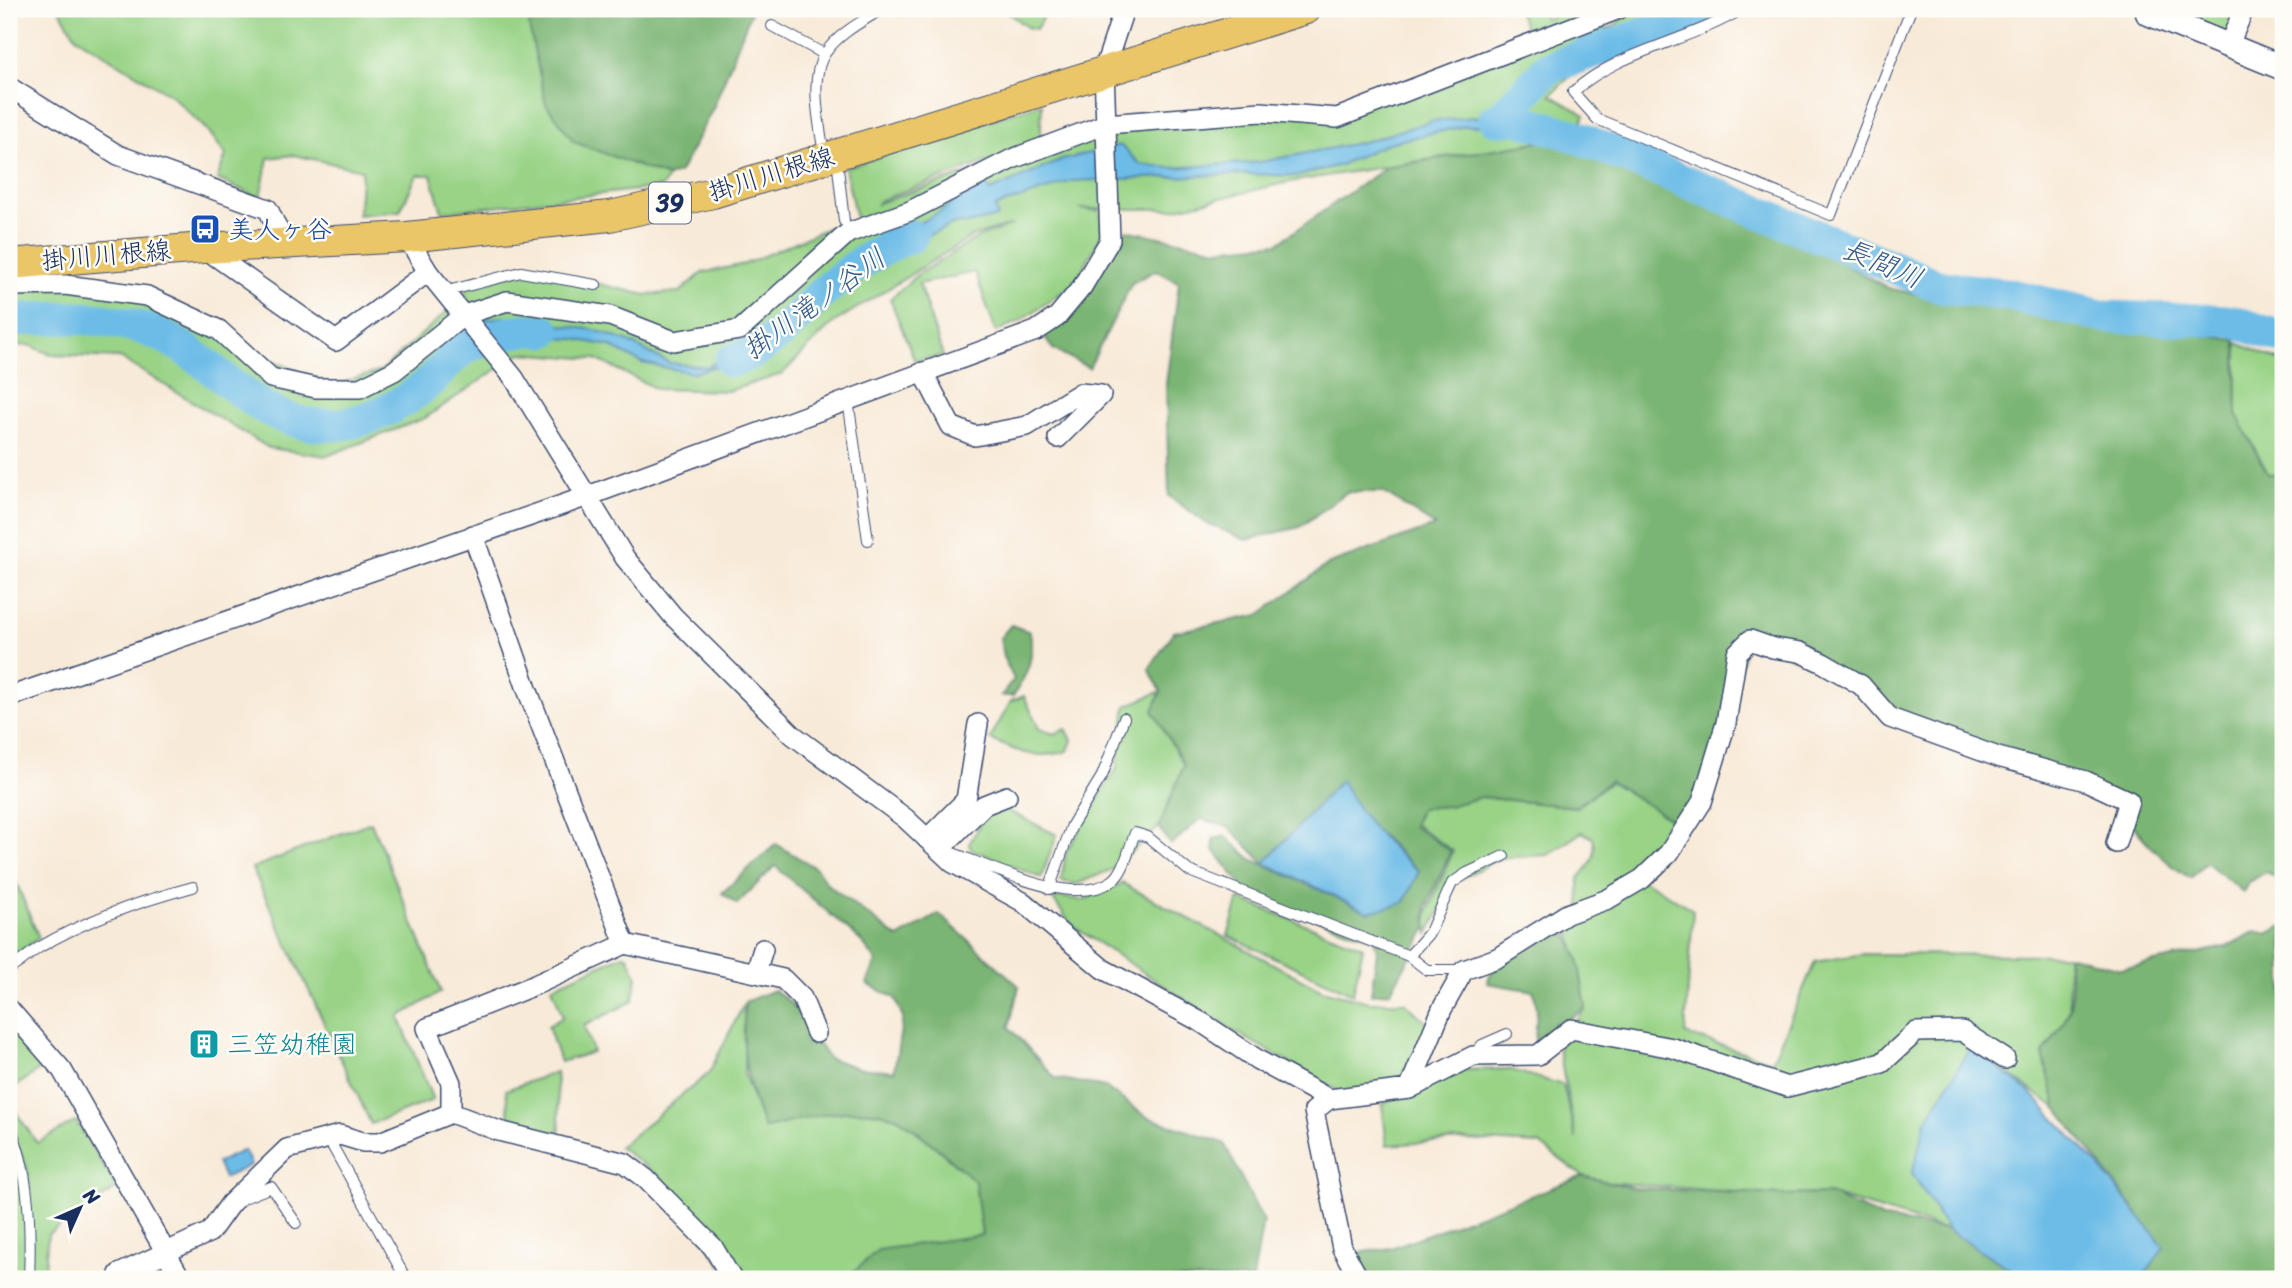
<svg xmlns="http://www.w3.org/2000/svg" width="2292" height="1288" font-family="Sriracha,'Klee One',sans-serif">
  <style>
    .green { fill: #98d386; stroke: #5a8172; stroke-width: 2; fill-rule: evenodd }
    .forest { fill: #7ab573; stroke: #4a7268; stroke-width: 2 }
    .water { fill: #6cbce7; stroke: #4476a2; stroke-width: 2 }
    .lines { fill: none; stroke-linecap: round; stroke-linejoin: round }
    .river { stroke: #6cbce7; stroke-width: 33 }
    .service-casing { stroke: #3c4b70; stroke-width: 12 }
    .minor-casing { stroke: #3c4b70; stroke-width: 22 }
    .tertiary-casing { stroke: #3c4b70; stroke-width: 27 }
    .primary-casing { stroke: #3c4b70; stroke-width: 32 }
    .service { stroke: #fff; stroke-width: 10 }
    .minor { stroke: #fff; stroke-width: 19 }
    .tertiary { stroke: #fff; stroke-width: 24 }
    .primary { stroke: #ebc669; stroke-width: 30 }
    .labels { text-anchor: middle; stroke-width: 5; stroke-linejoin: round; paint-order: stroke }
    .shield { fill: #fdfcf7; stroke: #5f6c8c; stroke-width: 2 }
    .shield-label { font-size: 24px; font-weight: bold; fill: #1b2f5e }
    .street-label { font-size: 26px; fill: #1b2f5e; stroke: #fdfcf7 }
    .transit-label { font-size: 26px; fill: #164399; stroke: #fdfcf7; text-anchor: start }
    .culture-label { font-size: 26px; fill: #0d838f; stroke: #fdfcf7; text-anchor: start }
    .water-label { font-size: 28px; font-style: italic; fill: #335987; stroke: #fdfcf7 }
  </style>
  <rect width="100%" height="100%" fill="#fdfcf7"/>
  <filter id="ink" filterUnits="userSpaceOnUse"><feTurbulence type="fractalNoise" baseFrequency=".0143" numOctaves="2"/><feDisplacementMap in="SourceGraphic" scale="14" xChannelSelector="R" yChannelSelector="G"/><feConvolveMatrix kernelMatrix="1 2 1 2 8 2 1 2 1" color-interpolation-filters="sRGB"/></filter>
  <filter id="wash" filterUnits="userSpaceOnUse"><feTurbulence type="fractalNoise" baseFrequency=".00686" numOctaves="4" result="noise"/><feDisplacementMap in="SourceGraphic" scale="28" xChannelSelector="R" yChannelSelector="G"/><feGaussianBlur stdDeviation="1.57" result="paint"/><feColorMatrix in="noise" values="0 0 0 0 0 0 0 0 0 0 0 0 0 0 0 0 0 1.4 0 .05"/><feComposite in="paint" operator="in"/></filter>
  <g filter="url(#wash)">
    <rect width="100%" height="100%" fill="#f8ead8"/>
    <g class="green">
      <path d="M59 9H535L530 26 546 103 574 142 668 177 662 187 442 212 431 175H417L400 211 358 215 362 170 294 155 268 158 260 198 217 179 226 155 209 132 172 96 76 37Z"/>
      <path d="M1003 9H1045L1046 12 1036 29 1027 27Z"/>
      <path d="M1517 9H1540L1545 19 1571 9H1745C1715 21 1686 34 1655 45 1610 61 1587 55 1551 95L1585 115 1575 136 1289 182 1173 209H1080L1100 211 1102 234 1075 283 1020 321 996 332 975 272 919 284 943 356 915 361 890 299 917 275 977 238 1012 225 973 236 833 323 782 374 728 391 657 389 596 359 521 353 425 418 327 456 269 448 120 358 52 355 29 345 9 346V276L59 274 87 283 173 301 261 356 333 385 381 371 454 305H468L464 289 531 268 646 295 680 292 702 273 745 264 844 221 857 224 845 168 1042 103 1040 149 1194 115 1343 108 1530 41 1612 27 1629 14 1599 25 1531 39ZM1027 154 878 203 876 205 880 200 986 162Z"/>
      <path d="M2159 9H2245L2234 41Z"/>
      <path d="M2237 343 2283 362V474H2268L2237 415Z"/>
      <path d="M1161 691 1153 711 1184 765 1159 827 1113 869 1077 884 1061 881 1066 852 1117 768 1126 706Z"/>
      <path d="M1024 696 1039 729 1054 734 1066 729 1072 740 1068 751C1035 760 1020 753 990 739L1011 701Z"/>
      <path d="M1611 782 1681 826 1642 879 1693 910 1685 1034 1772 1061 1815 962 1863 954 2067 955 2070 1014 2043 1054 2057 1108 1971 1048 1912 1173 1948 1230 1828 1194 1779 1195 1603 1182 1583 1176 1539 1144 1463 1140 1387 1145 1382 1104 1459 1070 1508 1069 1563 1085 1576 1139 1558 1046 1586 1008 1567 914 1580 909 1579 878C1591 864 1598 857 1593 838L1582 832 1548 855 1500 858 1456 881 1428 934 1427 913 1453 851 1414 824 1421 808 1444 806 1481 797 1576 807Z"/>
      <path d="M1004 809 1057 835 1041 878 971 849 969 844 986 814Z"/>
      <path d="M371 822 441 992 399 1017 433 1100 371 1124 252 868Z"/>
      <path d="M9 865 39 938 9 959Z"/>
      <path d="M1122 883 1322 990 1369 1002H1405L1435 1031 1409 1089 1345 1095 1232 1030 1071 925 1051 896 1083 900Z"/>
      <path d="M1239 899 1363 947 1353 994 1228 936Z"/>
      <path d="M623 955 628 956 637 977 633 1001 584 1026 593 1052 560 1062 548 1026 563 1017 552 987Z"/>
      <path d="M745 1002 744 1074 764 1128C806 1118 852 1103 896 1117 909 1122 961 1169 975 1181L982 1235 873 1255 845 1279H731L663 1179 619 1147 709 1073Z"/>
      <path d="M9 1029 42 1068 9 1091Z"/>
      <path d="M556 1072 560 1131 547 1133 510 1126 506 1090Z"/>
      <path d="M9 1102 37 1143 76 1121 117 1188 48 1234 44 1279H9V1132L26 1171 30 1214 28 1170 9 1125Z"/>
    </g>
    <g class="forest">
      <path d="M535 9H752L714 106 680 172 668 177 574 142 546 104 529 26Z"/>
      <path d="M1575 136 1722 198 1888 288 1956 303 2033 311 2095 326 2167 330 2236 340 2237 415 2268 474H2283V882L2266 872 2248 883 2243 892 2206 862 2191 878C2173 869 2137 836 2129 817 2127 813 2128 805 2128 801L1890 718 1861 685 1748 639 1709 778 1683 827 1610 781 1576 807 1481 797 1449 806 1421 808 1413 826 1451 851 1426 907 1427 928 1390 992 1371 994 1377 951 1374 939 1251 897 1214 850 1213 839 1225 836 1251 859 1368 912 1404 902 1419 871 1362 818 1341 781 1264 863 1229 827 1201 819 1170 845 1159 827 1184 765 1153 711 1161 691 1149 669 1174 632 1259 615 1327 565 1435 526 1383 492H1347L1300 527 1246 540 1206 523 1169 496 1166 384 1179 283 1156 270 1132 283 1089 368 1053 349 1042 333 1082 292 1126 230 1218 249 1278 243 1386 167Z"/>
      <path d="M1011 625 1030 632C1035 659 1027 674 1013 696H1001L1014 679 1003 657 1000 638Z"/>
      <path d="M776 844 817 869 827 884 898 938 939 914 1019 986 1009 1027 1055 1078 1105 1087 1147 1117 1224 1143 1263 1221 1253 1279H846L878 1250 982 1235 975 1181C961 1169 909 1122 896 1117 853 1103 805 1118 764 1129 745 1076 741 1059 745 1002L774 990 791 1003 828 1058 858 1068 894 1071 903 1018 895 998 867 984 876 961 861 941 775 866 737 904 722 893Z"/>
      <path d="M1564 926 1578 958 1586 1008 1535 1041 1537 1009 1534 991 1487 983 1497 958Z"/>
      <path d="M2283 926V1279H2142L2163 1247 2057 1108 2043 1054C2073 1010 2076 1008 2067 955L2121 969 2226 947 2256 931 2267 934Z"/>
      <path d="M1583 1176 1635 1188 1779 1195 1828 1194 1885 1219 1948 1230 2026 1279H1359L1349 1254 1391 1248Z"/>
    </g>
    <g class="water">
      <path d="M1516 113 1551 125 1465 126 1388 143 1340 165 1298 176 1247 174 1072 181 995 207 998 217 968 224 957 223 875 258 863 252C889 232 921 226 947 207 960 197 969 188 984 181L990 191 1062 160 1120 145 1140 164 1171 168 1260 162 1363 142 1432 121Z"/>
      <path d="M830 287 752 356 693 373 642 363 610 346 574 339 518 337 505 342 486 319 504 317 595 330 629 342 669 363 708 367C726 353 748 347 767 335 789 320 805 297 830 287Z"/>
      <path d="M1341 780C1365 823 1382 840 1419 871L1404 903 1368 912 1264 863Z"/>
      <path d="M1971 1047 2030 1092 2098 1165 2164 1247 2142 1279H2026L1948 1230 1912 1173 1926 1121Z"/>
      <path d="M244 1150 251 1165 224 1178 217 1163Z"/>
    </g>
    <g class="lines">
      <g class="river">
        <path d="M1500 118 1548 68 1714 9"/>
        <path d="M1495 119H1519L1575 136 1941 287 2011 295 2106 317 2232 321 2283 338"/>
        <path d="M9 320C65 317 118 313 170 340 219 366 256 420 316 425 357 428 398 409 428 383 441 372 451 356 467 347 487 336 522 327 545 331"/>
        <path d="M731 361C768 351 794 320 821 294 848 270 878 249 912 236"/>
      </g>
    </g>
  </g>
  <g filter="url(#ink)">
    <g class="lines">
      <g class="service-casing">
        <g id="service">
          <path d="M1742 9C1689 42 1619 50 1573 92L1597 119 1831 215 1911 9"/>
          <path d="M772 26 824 54"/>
          <path d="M824 154C820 127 808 76 826 52 839 33 863 21 882 9"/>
          <path d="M837 159 844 221"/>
          <path d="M444 292 521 272 596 285"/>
          <path d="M848 400 868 540"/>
          <path d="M947 851C989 865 1071 909 1112 881 1125 872 1129 847 1135 833L1148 837 1189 871 1409 956 1430 932 1452 883 1467 873 1504 856"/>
          <path d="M1049 889 1072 825 1102 776 1124 718"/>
          <path d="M1409 956 1427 970H1463"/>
          <path d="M9 969C20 963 29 954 40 947 87 919 141 901 193 887"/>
          <path d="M1473 1056 1482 1045 1507 1034"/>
          <path d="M9 1125C30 1170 31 1230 29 1279"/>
          <path d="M328 1138 406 1279"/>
          <path d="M244 1198 271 1187 296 1223"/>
        </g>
      </g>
      <g class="minor-casing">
        <g id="minor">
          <path d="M2228 47 2244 9"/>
          <path d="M9 87 118 155 268 209 284 242"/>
          <path d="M407 237 428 272 514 378 625 558 673 616 793 735 905 818 953 863 1023 902 1103 969 1201 1022 1258 1060 1329 1099 1409 1089 1442 1009 1464 970 1497 958 1567 914 1608 899 1642 879 1669 853 1702 802 1726 723 1737 653 1750 640 1773 648 1800 652 1823 663 1861 685 1890 718 1998 757 2086 781 2129 801 2116 843"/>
          <path d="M204 248 336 341 428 272"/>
          <path d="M9 286 65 285 147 296 219 330 271 378 316 388H360L394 371 464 315 507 301 610 316 674 341 740 330 848 233 910 211 1012 159 1106 124 1261 112 1337 118 1619 9"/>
          <path d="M923 372 951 426 975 436 1027 426 1080 393 1101 395 1058 438"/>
          <path d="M9 697 588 496 1036 331 1057 317 1082 287 1110 240 1104 70 1124 9"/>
          <path d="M927 839 966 800 978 724"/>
          <path d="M940 849 984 805 1007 796"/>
          <path d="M625 944 783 979 802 998 816 1033"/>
          <path d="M756 972 763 949"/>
          <path d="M9 1009 62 1070 181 1279"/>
          <path d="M1409 1089 1473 1056 1538 1055 1571 1029 1673 1048 1787 1087 1882 1063 1916 1032 1962 1031 2005 1059"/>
          <path d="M1329 1099 1314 1111 1342 1248 1359 1279"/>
          <path d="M451 1113V1083L427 1028 535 985 625 944 527 689 473 535"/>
          <path d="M119 1274 210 1232 230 1204 287 1149 340 1135 363 1142H380L451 1113 499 1131 625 1163 645 1178 713 1247 732 1279"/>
        </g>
      </g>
      <g class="tertiary-casing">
        <path id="tertiary" d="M2148 13 2283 68"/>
      </g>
      <g class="primary-casing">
        <path id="primary" d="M9 264 203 248 407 237 610 216 713 193 1306 9"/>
      </g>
      <use href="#service" class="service"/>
      <use href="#minor" class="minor"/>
      <use href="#tertiary" class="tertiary"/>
      <use href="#primary" class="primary"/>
    </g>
  </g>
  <defs>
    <g id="bus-square" transform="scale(1.575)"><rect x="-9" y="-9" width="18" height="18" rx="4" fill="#1a4fb4" stroke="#fdfcf7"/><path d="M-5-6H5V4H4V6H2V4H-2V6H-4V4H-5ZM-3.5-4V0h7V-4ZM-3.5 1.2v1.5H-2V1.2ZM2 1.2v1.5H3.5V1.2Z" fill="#fff"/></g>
    <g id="building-square" transform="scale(1.575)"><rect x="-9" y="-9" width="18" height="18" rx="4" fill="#0f9aa8" stroke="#fdfcf7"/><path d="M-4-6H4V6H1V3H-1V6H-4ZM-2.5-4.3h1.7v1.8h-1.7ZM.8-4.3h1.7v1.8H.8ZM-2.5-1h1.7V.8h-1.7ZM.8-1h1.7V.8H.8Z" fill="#fff"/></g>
  </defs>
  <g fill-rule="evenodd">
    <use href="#bus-square" x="205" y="229"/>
    <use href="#building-square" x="204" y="1044"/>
  </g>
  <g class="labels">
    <rect class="shield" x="649" y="182.5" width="42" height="41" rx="5"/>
    <g class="shield-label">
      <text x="670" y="211">39</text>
    </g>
    <g class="street-label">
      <text transform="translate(771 174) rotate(-17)" y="9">掛川川根線</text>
      <text transform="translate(106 255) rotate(-5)" y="9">掛川川根線</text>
    </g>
    <g class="transit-label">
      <text x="228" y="238">美人ヶ谷</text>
    </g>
    <g class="culture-label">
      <text x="227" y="1053">三笠幼稚園</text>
    </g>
    <g class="water-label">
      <text transform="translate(1883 263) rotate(23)" y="10">長間川</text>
      <text transform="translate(814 303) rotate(-36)" y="10">掛川滝ノ谷川</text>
    </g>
  </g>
  <rect width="2292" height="1288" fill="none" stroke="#fdfcf7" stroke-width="35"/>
  <g transform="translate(80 1208) rotate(45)" stroke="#fdfcf7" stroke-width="5" paint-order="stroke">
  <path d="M0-5L12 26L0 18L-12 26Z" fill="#1b2f5e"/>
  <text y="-10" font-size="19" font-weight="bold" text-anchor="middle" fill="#1b2f5e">N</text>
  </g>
</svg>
